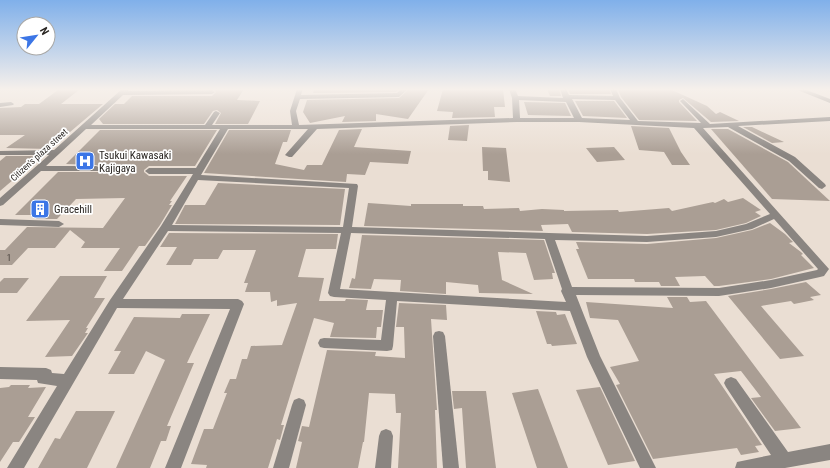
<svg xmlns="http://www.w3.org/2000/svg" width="830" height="468" font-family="'Roboto Condensed',sans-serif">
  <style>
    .building { fill: #aa9e94 }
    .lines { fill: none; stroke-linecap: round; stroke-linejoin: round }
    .minor { fill: #8a8581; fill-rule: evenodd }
    .labels { text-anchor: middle; stroke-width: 3.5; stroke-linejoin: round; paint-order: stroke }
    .far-street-label { font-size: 9px; fill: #292521; stroke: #fff }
    .number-label { font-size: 9px; fill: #49433e }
    .poi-label { font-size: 11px; fill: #292521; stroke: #fff; text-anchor: start }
  </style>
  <rect width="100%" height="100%" fill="#eaded3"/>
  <g class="building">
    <path d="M213 89H244L237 100 260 101 248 124H215L221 113 217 110 213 111 204 124H103L99 119 115 104H124L132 96H212L216 92Z"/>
    <path d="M314 89H399L396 92 313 93Z"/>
    <path d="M409 89H429L408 119 376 114V121L342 122 345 116 310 123 303 112 307 100 399 98Z"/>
    <path d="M443 89H503L505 107H494L495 117 452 118 453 112 437 111Z"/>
    <path d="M547 89H559L561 96H550Z"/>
    <path d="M568 89H609L611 94H570Z"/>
    <path d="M618 89 672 90 707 106 716 114 720 112 739 121 711 122 683 98 679 100V102L697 121 639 120 621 97Z"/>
    <path d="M58 90H79L61 104H103L50 149 6 148 25 135H0V108L21 107 25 104H39Z"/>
    <path d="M575 101H614L627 118 583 116Z"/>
    <path d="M524 102 565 103 571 116 528 115Z"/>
    <path d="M469 125 467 141 448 140 450 126Z"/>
    <path d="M631 126 669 128 681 152 690 165H672L664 152 639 150Z"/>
    <path d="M743 127H752L784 142 772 143Z"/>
    <path d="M362 129 354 147 411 151 408 164 370 162 365 175 347 174 346 182 204 173 229 130H291L287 142H283L275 164 304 170 307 165H322L339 130Z"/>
    <path d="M711 129H728L788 162 830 201 772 199Z"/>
    <path d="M100 130H217L195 166H149L144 170V172L149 176H187L170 201H172L169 205H172L160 225 145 246H139L122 271H104L120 248H81L85 242 70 230 55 248H28L12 265H0V250H5L27 227 103 228 125 198 76 199 57 219H36L37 217H33L36 215H15L58 172H100V166L96 165 66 164Z"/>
    <path d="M482 147 506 148 510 182 488 180V171H483Z"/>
    <path d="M614 147 625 160 597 162 586 148Z"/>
    <path d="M6 156H41L0 191V161Z"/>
    <path d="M218 183 345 189 340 225 175 224 185 205H205Z"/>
    <path d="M743 198 761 210 755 212 761 216 746 223 716 230 647 234 572 232 568 224 541 225 543 231 364 226 368 203 411 206V204H463V206H483L484 209 519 208 520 211 542 209 564 210V211L618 210 619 212 669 208 672 211 713 202 715 203 724 199 728 202Z"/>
    <path d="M770 223 785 234 793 242 789 243 801 252 803 254 801 255 814 268 771 279 719 286H714L705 276 675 277 680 286H661L659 282H635L634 279H588L576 249H579L576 242 647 244 716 238 752 230Z"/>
    <path d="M169 233 338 234 336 249H306L298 277 324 278 319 301H345L346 299 368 300 366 310H383L381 327H377L376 338 330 337 334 323 314 318 281 425H284L280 440 277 439 268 468H206L207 465 191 464 204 429H213L227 393H224L230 379H236L242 359H247L251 346 282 345 297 303 277 306V300L271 302 270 292H245L248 283H244L256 250H223L218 259H194L191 265H166L177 247H160Z"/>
    <path d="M362 235 544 240 555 273H552L553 279 534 280 526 253 498 252 502 280 533 294 479 293 478 285 446 282V294L400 291 401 280 374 279 371 289 349 288 352 278 355 279Z"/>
    <path d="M60 276H107L94 298H105L86 328H88L85 333H88L72 356 45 357 70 320 26 321Z"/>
    <path d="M4 278H29L17 293H0V282Z"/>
    <path d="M806 282 821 295 810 297 814 300 794 304 791 301 761 306 804 356 780 359 728 296 771 289Z"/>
    <path d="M667 297H687L690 302 706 301 801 428 775 431 751 398 761 397 741 371 714 374 762 445 755 446 759 452 741 455 737 448 653 459 616 385 620 384 610 367 639 361 618 320 590 318 586 302 673 308Z"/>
    <path d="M399 303 446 305 447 320 431 319 437 410H435L437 468H398L401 413H396L395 394 369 393 364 442H363L358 468H296L302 442 298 441 302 426 309 427 327 350 376 352 375 356 405 358 404 327H396Z"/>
    <path d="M536 311 556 312 557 315 565 314 577 344 552 346 551 344H547Z"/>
    <path d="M182 314H210L187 363H194L167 426H171L166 441H161L150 468H116L165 360 146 351 134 374H108L121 351H114L134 317 180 318Z"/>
    <path d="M11 385H30L28 388 46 387 28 417H35L19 442H13L0 462V388L9 387Z"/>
    <path d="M600 387 635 461 608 465 576 390Z"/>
    <path d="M538 389 568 468H537L512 393Z"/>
    <path d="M452 391H486L496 468H466L462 408 454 409Z"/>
    <path d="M76 411H115L87 468H38L55 438 60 439Z"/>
  </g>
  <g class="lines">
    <g class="minor">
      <path d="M122 89H129L128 91 212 90 215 92 212 94 123 95 91 125H205L214 112 216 111 220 113 212 125H292L290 111 297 89H303L301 95 397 93 401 89H408L399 97 300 99 296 111 299 125 513 118 512 98 509 89H515L518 96 563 98 560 89H566L569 95 613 96 610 89H616L620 98 638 121 701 123 681 102 680 101 683 99 710 124 830 117V121L738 126 795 157 825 184 826 186 822 189 819 188 789 161 728 127 703 128 829 269 824 276 820 277 771 288 719 296 576 295 600 356 656 468H640L587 357 570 311 397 301 393 346 392 350 387 351 324 348 320 347 318 343 320 339 324 338 381 340 386 300 334 297 330 296 328 293 341 233 168 231 123 299H238L242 301 244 304 181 468H165L230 309 117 308 24 468H7L57 386 38 383 37 380 0 379V367L46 368 51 370 52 373 64 374 110 300 161 226 193 174H149L145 171 149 168H196L220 129H86L46 166H96L99 167 100 169 99 171H41L3 205 0 206V198L49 155H0V151L54 150ZM572 99 615 100 630 120 582 118ZM519 100 566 102 574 118H520ZM517 122H579L694 128 770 214 746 224 716 231 647 236 352 227 358 186 357 184 201 175 228 129H308L285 155 289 157H292L317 129ZM198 180 349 188 343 227 172 225ZM774 219 818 269 817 270 771 280 719 288 572 287 555 240 647 242 716 237 752 229ZM351 233 545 239 562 289 561 291 566 302 340 289Z"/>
      <path d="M795 89H804L830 99V103Z"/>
      <path d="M11 102 14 104 13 105 0 107V103Z"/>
      <path d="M0 219 59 221 64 224 59 227 0 225Z"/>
      <path d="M439 331 443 332 445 336 459 468H443L433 336 435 332Z"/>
      <path d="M731 377 736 379 788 452 830 444V460L785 468H735L737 462 771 455 726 387 724 383 726 379Z"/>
      <path d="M299 398 304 400 306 405 289 468H273L292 405 294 400Z"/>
      <path d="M386 429 391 431 393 436 391 468H375L379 436 381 431Z"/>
    </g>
  </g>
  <linearGradient id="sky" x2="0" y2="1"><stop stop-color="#80b0ea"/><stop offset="0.58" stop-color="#f6f0eb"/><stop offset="1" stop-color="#f6f0eb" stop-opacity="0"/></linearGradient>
  <rect width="830" height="154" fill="url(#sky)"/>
  <defs>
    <g id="hospital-square" transform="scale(1)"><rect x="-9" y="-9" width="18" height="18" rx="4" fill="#3c76e6" stroke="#fff"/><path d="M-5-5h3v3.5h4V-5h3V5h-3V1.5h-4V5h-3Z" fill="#fff"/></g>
    <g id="building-square" transform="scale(1)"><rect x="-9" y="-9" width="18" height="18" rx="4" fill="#3c76e6" stroke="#fff"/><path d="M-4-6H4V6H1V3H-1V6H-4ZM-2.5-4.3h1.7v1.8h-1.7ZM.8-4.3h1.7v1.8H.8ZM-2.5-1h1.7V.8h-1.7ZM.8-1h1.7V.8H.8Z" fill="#fff"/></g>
  </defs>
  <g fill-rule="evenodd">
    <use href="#hospital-square" x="85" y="161"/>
    <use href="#building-square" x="40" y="209"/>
  </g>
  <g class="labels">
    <g class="far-street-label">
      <text transform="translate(39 155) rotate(-42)" y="3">Citizen's plaza street</text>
    </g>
    <g class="number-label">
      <text x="9" y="261">1</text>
    </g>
    <g class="poi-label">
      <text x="99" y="159">Tsukui Kawasaki<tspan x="99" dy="13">Kajigaya</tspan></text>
      <text x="54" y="213">Gracehill</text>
    </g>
  </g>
  <g transform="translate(36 36) rotate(60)"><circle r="19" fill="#ffffff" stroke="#a9a8a6"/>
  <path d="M0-3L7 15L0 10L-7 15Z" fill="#3c76e6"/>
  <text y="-6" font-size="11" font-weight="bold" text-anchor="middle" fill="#292521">N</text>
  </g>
</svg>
